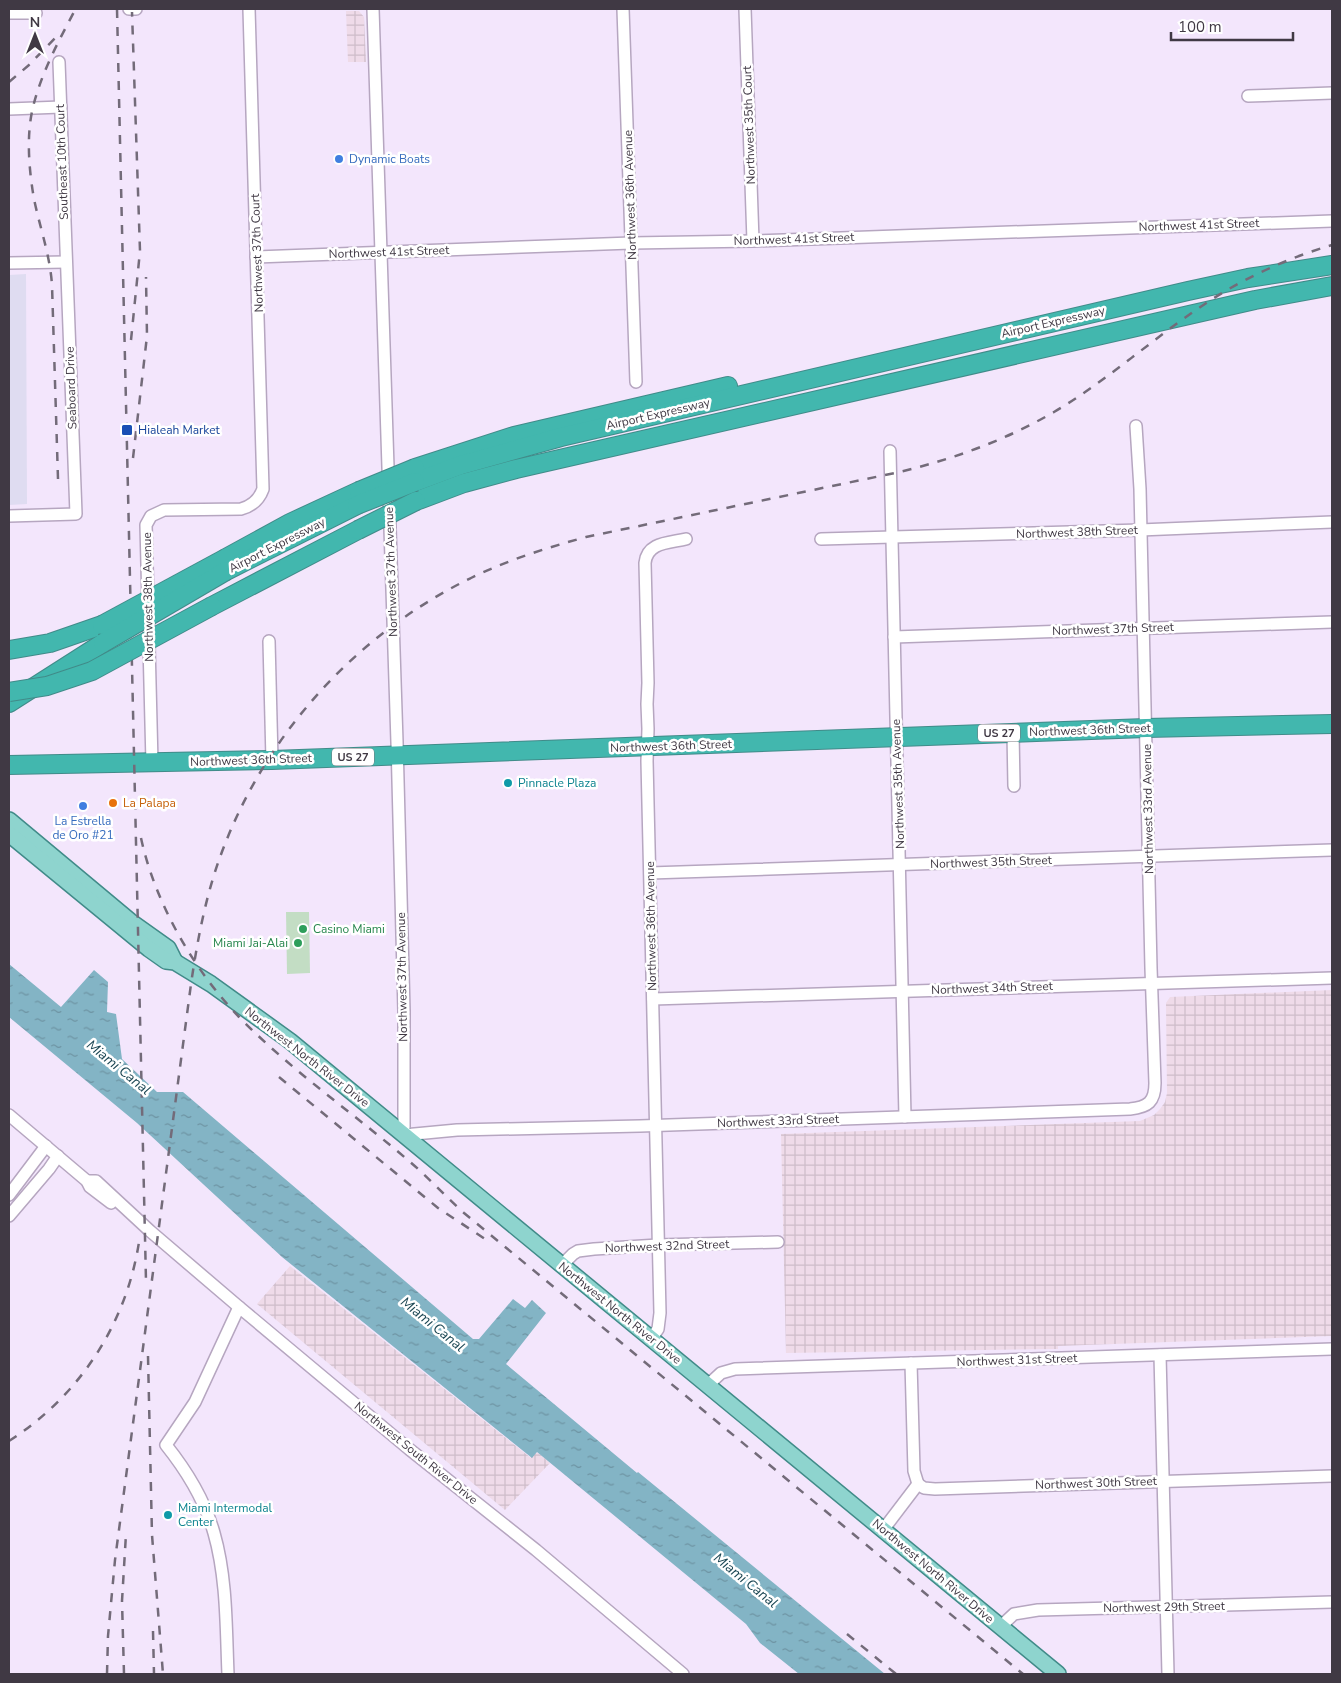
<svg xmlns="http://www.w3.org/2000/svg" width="1341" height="1683" font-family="'Nunito Sans',sans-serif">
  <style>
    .commercial { fill: #dfdcf1 }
    .industrial { fill: url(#industrial-grid) }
    .pitch { fill: #c3ddc4 }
    .water { fill: url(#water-ripples) }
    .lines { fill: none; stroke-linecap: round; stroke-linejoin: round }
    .minor-casing { stroke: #b6a6c0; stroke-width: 14 }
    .major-casing { stroke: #418b89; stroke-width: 18 }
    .highway-casing { stroke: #418b89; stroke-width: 20 }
    .minor { stroke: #fff; stroke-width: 11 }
    .major { stroke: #8ed4ce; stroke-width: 15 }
    .highway { stroke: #42b7ae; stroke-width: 18 }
    .rail { stroke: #736b79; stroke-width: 2.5; stroke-dasharray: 9 9; stroke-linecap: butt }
    .highway-bridge-casing { stroke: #418b89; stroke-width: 20; stroke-linecap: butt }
    .highway-bridge { stroke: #42b7ae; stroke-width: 18 }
    .shop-dot { fill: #3f7fe0; stroke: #fff; stroke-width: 2 }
    .transit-dot { fill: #1a4fb4; stroke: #fff; stroke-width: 2 }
    .culture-dot { fill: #0f9aa8; stroke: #fff; stroke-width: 2 }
    .food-dot { fill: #e8710a; stroke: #fff; stroke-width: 2 }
    .leisure-dot { fill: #2e9e5b; stroke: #fff; stroke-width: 2 }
    .labels { text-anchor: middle; stroke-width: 5; stroke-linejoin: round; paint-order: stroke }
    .shield { fill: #fff; stroke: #79747c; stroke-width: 1 }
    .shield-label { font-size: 11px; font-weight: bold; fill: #403944 }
    .street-label { font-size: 12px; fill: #403944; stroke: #fff }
    .shop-label { font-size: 12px; fill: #366cbe; stroke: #fff; text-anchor: start }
    .transit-label { font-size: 12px; fill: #164399; stroke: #fff; text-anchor: start }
    .culture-label { font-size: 12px; fill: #0d838f; stroke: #fff; text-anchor: start }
    .food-label { font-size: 12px; fill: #c56008; stroke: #fff; text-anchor: start }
    .leisure-label { font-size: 12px; fill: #27864d; stroke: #fff; text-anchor: start }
    .water-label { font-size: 14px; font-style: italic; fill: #1b4653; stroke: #fff }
  </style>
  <defs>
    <pattern id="industrial-grid" width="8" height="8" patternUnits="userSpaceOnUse" patternTransform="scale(1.25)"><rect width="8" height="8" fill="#efdbe9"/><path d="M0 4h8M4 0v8" fill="none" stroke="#cebdc9"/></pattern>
    <pattern id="water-ripples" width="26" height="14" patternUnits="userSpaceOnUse" patternTransform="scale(1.25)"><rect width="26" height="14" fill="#83b4c5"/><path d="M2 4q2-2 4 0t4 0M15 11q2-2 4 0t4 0" fill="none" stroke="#6d93a2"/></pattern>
  </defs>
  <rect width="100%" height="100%" fill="#f3e6fc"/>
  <path class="commercial" d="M26 274 27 504 9 505V275Z"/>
  <g class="industrial">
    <path d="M346 11H359L364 17 366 62H348Z"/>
    <path d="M1332 990V1336L1058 1346V1349L786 1353 781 1134 1140 1121 1154 1115 1160 1109 1165 1102 1167 1093 1166 1003 1170 997Z"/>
    <path d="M290 1266 531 1458 537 1452 550 1463 505 1510 257 1304Z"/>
  </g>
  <path class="pitch" d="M286 912H309L310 973 287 974Z"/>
  <path class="water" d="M9 964 61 1007 94 970 108 982 107 1012 116 1014 122 1059 157 1092H183L473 1339H479L513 1299 525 1308 532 1300 546 1313 506 1364 637 1473 638 1472 885 1674H799L760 1643 746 1624 537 1452 532 1458 282 1257 137 1123 9 1017Z"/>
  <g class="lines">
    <g class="minor-casing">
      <g id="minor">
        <path d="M129 9H136"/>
        <path d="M373 9 397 742 404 1011V1135L457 1130 640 1126 1130 1109C1148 1107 1155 1102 1155 1083L1151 968 1140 489 1136 426"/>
        <path d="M623 9 636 382"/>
        <path d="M745 9 753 241"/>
        <path d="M9 13H36"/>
        <path d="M1248 96 1332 93"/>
        <path d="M9 109 61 107"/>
        <path d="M256 257 631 243 753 241 1332 221"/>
        <path d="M9 263 66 262"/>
        <path d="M890 451 905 1117"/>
        <path d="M9 516 76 514 59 62"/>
        <path d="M821 539 1140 530 1332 522"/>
        <path d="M894 637 1332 622"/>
        <path d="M269 641 272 760"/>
        <path d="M1013 733 1014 786"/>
        <path d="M152 763 146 525 151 516 164 510 241 509C252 506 259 500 263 489L249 9"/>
        <path d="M650 873 1332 850"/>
        <path d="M653 999 1332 978"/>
        <path d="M9 1115 87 1181 90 1187 111 1203"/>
        <path d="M87 1181H96L150 1231 239 1307 409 1449 536 1550 683 1674"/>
        <path d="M9 1195 46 1146"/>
        <path d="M9 1216 49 1169 58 1156"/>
        <path d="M562 1265 573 1254 578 1251 594 1249 658 1245 778 1242"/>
        <path d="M651 1339 658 1329 660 1313 647 761 648 729 647 704 648 683 645 563C647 542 669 543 686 539"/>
        <path d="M1160 1355 1168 1674"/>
        <path d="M911 1363 914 1471 918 1484"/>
        <path d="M708 1385 721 1373 735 1369 1332 1349"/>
        <path d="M918 1484 924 1488 935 1489 1332 1476"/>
        <path d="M883 1530 918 1484"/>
        <path d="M1000 1627 1014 1614 1038 1610 1332 1602"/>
        <path d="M228 1674C226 1628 227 1578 214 1533 205 1501 186 1470 166 1445L195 1402 239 1307"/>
      </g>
    </g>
    <g class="major-casing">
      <g id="major">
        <path d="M9 820 130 921 168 948 175 962"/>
        <path d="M9 834 149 949 166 961 175 962 211 984 290 1041 1058 1674"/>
      </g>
    </g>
    <g class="highway-casing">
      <g id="highway">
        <path d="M415 468 514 436 728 386"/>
        <path d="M415 482 461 465 561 437 1188 291 1248 278 1332 265"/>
        <path d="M416 501 464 483 516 469 1189 315 1255 300 1332 286"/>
        <path d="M226 558 290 523 359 491"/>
        <path d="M226 571 357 505"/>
        <path d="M212 606 358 530"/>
        <path d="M9 650 50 643 102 625"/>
        <path d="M9 703 103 643"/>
        <path d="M9 765 272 760 1146 728 1332 724"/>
      </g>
    </g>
    <use href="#minor" class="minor"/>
    <use href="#major" class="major"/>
    <use href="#highway" class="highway"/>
    <g class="rail">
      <path d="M117 9 146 1281"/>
      <path d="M9 82 29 65 57 36"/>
      <path d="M131 340 140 251 132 12"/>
      <path d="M133 458 147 336 146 277"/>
      <path d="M58 479 52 285C50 255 40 228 34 199 29 170 26 136 33 107 41 74 58 42 74 12"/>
      <path d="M141 838C155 903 194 971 241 1019 292 1071 353 1113 409 1161 428 1177 445 1196 464 1213L1023 1674"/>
      <path d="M279 1077 438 1208 488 1241"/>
      <path d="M148 1356 152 1535 163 1674"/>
      <path d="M9 1441C81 1395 129 1320 140 1235"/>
      <path d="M153 1631 154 1674"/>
      <path d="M847 1634 896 1674"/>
      <path d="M107 1674 108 1636 115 1560 191 984C198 936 207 889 225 844 270 729 360 632 471 578 508 560 546 548 586 537L895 473C951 460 1004 441 1054 412 1105 382 1150 341 1199 308 1239 280 1285 259 1332 245"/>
      <path d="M124 1674 122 1601 126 1534"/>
    </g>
    <g class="highway-bridge-casing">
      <g id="highway-bridge">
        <path d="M359 491 415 468"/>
        <path d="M357 505 415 482"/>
        <path d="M358 530 416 501"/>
        <path d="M102 625 226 558"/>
        <path d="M103 643 226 571"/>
        <path d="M9 692 47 686 92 671 212 606"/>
      </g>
    </g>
    <use href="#highway-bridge" class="highway-bridge"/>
  </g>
  <g class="shop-dot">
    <circle cx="339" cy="159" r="5"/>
    <circle cx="83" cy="806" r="5"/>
  </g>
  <rect class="transit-dot" x="121" y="424" width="12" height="12" rx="2.5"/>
  <g class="culture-dot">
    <circle cx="508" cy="783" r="5"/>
    <circle cx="168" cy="1515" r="5"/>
  </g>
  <circle class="food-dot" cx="113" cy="803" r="5"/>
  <g class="leisure-dot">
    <circle cx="303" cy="929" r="5"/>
    <circle cx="298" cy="943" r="5"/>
  </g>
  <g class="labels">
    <g class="shield">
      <rect x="978" y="724.5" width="42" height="17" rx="4"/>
      <rect x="332" y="748.5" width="42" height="17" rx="4"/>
    </g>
    <g class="shield-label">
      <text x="999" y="737">US 27</text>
      <text x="353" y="761">US 27</text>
    </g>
    <g class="street-label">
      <text transform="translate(749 125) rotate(-92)" y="4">Northwest 35th Court</text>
      <text transform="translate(62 162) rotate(-92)" y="4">Southeast 10th Court</text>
      <text transform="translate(630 195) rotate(-92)" y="4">Northwest 36th Avenue</text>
      <text transform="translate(1199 225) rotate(-2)" y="4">Northwest 41st Street</text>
      <text transform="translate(794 239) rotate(-2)" y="4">Northwest 41st Street</text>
      <text transform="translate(389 252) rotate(-2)" y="4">Northwest 41st Street</text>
      <text transform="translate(257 253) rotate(-92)" y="4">Northwest 37th Court</text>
      <text transform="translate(1053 322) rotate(-13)" y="4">Airport Expressway</text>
      <text transform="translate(71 388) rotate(-92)" y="4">Seaboard Drive</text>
      <text transform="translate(658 414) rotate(-13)" y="4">Airport Expressway</text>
      <text transform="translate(1077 532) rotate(-2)" y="4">Northwest 38th Street</text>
      <text transform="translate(277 545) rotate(-27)" y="4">Airport Expressway</text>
      <text transform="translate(391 572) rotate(-92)" y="4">Northwest 37th Avenue</text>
      <text transform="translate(148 597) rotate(-91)" y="4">Northwest 38th Avenue</text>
      <text transform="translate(1113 629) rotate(-2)" y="4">Northwest 37th Street</text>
      <text transform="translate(1090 730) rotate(-2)" y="4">Northwest 36th Street</text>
      <text transform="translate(671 746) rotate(-2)" y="4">Northwest 36th Street</text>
      <text transform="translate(251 760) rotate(-2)" y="4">Northwest 36th Street</text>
      <text transform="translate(898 784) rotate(-92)" y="4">Northwest 35th Avenue</text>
      <text transform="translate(1148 809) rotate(-91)" y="4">Northwest 33rd Avenue</text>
      <text transform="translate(991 862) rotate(-2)" y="4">Northwest 35th Street</text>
      <text transform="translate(651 926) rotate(-91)" y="4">Northwest 36th Avenue</text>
      <text transform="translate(402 977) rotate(-91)" y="4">Northwest 37th Avenue</text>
      <text transform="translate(992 988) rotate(-2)" y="4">Northwest 34th Street</text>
      <text transform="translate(307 1057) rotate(38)" y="4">Northwest North River Drive</text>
      <text transform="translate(778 1121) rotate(-2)" y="4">Northwest 33rd Street</text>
      <text transform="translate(667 1246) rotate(-2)" y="4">Northwest 32nd Street</text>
      <text transform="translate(620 1313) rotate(39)" y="4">Northwest North River Drive</text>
      <text transform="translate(1017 1360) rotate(-2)" y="4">Northwest 31st Street</text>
      <text transform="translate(416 1453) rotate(39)" y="4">Northwest South River Drive</text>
      <text transform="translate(1096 1483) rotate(-2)" y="4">Northwest 30th Street</text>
      <text transform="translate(933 1571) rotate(40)" y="4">Northwest North River Drive</text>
      <text transform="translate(1164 1607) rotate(-1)" y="4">Northwest 29th Street</text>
    </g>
    <g class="shop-label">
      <text x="349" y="163">Dynamic Boats</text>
      <text x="83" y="825" text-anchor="middle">La Estrella<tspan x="83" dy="14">de Oro #21</tspan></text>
    </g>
    <g class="transit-label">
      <text x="138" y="434">Hialeah Market</text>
    </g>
    <g class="culture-label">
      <text x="518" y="787">Pinnacle Plaza</text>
      <text x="178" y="1512">Miami Intermodal<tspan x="178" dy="14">Center</tspan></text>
    </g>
    <g class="food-label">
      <text x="123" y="807">La Palapa</text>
    </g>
    <g class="leisure-label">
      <text x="313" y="933">Casino Miami</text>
      <text x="288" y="947" text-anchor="end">Miami Jai-Alai</text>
    </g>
    <g class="water-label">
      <text transform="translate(119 1067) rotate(39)" y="5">Miami Canal</text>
      <text transform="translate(433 1324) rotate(39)" y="5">Miami Canal</text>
      <text transform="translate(746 1580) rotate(39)" y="5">Miami Canal</text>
    </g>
  </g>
  <rect width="1341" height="1683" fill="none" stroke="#403944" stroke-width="20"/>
  <g transform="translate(35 35)" stroke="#ffffff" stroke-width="4" paint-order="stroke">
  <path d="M0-4L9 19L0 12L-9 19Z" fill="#403944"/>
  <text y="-8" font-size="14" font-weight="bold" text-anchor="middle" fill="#403944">N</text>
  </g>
  <path d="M1171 32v8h122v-8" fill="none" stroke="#403944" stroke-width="2.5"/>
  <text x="1178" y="32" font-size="15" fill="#403944" stroke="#ffffff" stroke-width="4" paint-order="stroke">100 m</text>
</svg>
